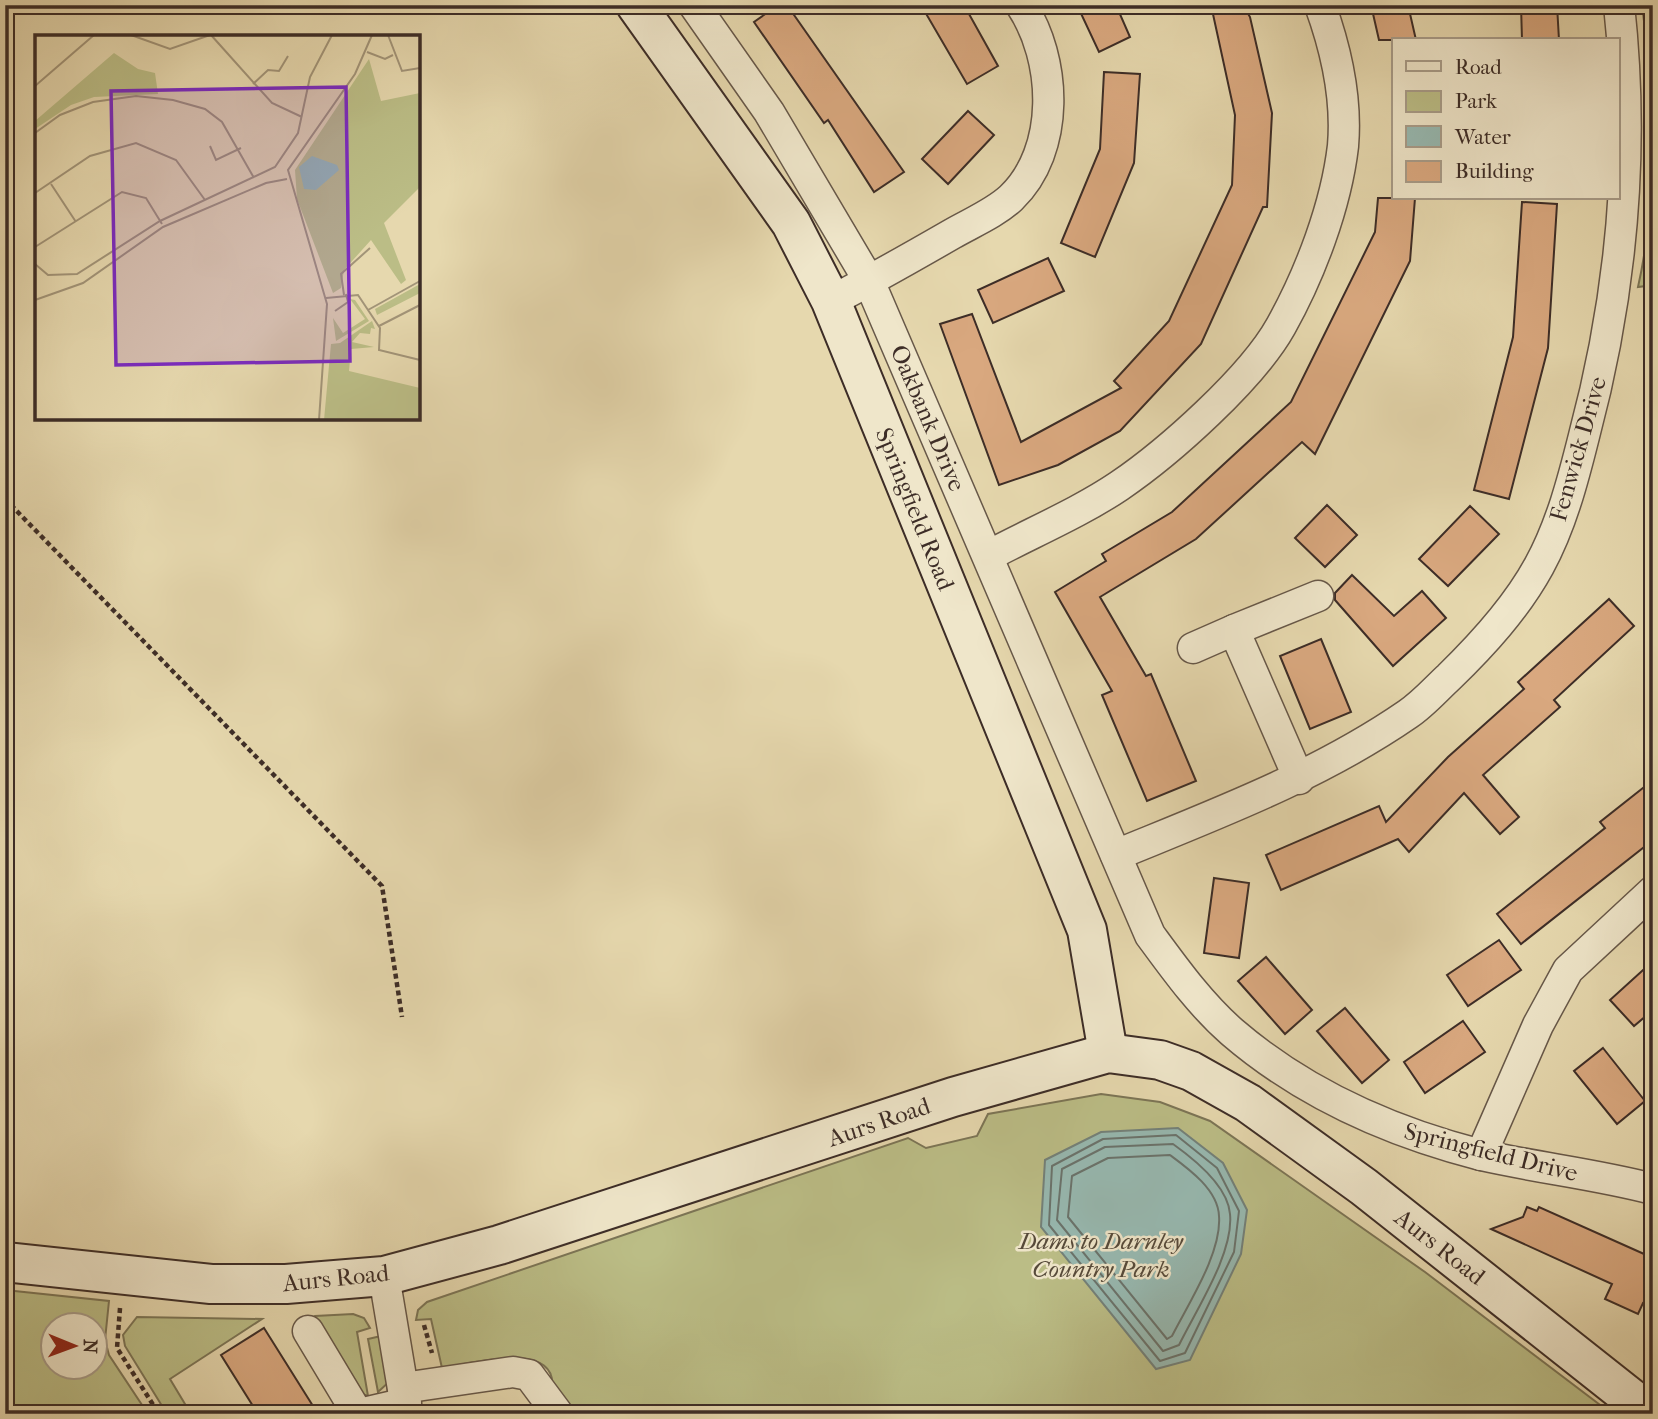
<svg xmlns="http://www.w3.org/2000/svg" width="1658" height="1419" font-family="'IM FELL French Canon',serif">
  <style>
    .green { fill: #bbbd86; stroke: #7c7556; stroke-width: 2; fill-rule: evenodd }
    .water { fill: #97b9b1; stroke: #73817a; stroke-width: 2 }
    .lines { fill: none; stroke-linecap: round; stroke-linejoin: round }
    .shore { stroke: #6a736c; stroke-width: 2 }
    .building { fill: #d9a87f; stroke: #3d2d27; stroke-width: 2 }
    .street-casing { stroke: #675849; stroke-width: 33 }
    .secondary-casing { stroke: #3d2d27; stroke-width: 42 }
    .path { stroke: #3d2d27; stroke-width: 4.5; stroke-dasharray: 5 3.5; stroke-linecap: butt }
    .street { stroke: #efe6ca; stroke-width: 30 }
    .secondary { stroke: #efe6ca; stroke-width: 38 }
    .labels { text-anchor: middle; stroke-width: 5; stroke-linejoin: round; paint-order: stroke }
    .street-label { font-size: 24px; fill: #3d2d27; stroke: #efe6ca }
    .park-label { font-size: 24px; font-style: italic; fill: #564a3a; stroke: #efe6ca }
    .inset-road { fill: none; stroke: #a29478; stroke-width: 2 }
    .view { fill: #7b2cbf; fill-opacity: 0.15; stroke: #7b2cbf; stroke-width: 3.5 }
    .inset-edge { fill: none; stroke: #3d2d27; stroke-width: 3.5 }
  </style>
  <rect width="100%" height="100%" fill="#e6d8ae"/>
  <filter id="stains"><feTurbulence type="fractalNoise" baseFrequency=".00286" numOctaves="4"/><feColorMatrix values="0 0 0 0 .2 0 0 0 0 .09 0 0 0 0 .02 0 0 0 .5 -.17"/></filter>
  <radialGradient id="worn" r=".72"><stop offset=".6" stop-color="#630" stop-opacity="0"/><stop offset="1" stop-color="#630" stop-opacity=".3"/></radialGradient>
  <g class="green">
    <path d="M1642 5H1653V285L1638 287C1658 197 1655 97 1642 5Z"/>
    <path d="M1101 1094 1160 1102 1210 1121 1425 1272 1612 1414H568L552 1388C558 1339 468 1364 442 1368L431 1319 416 1320 418 1310 427 1302 908 1138 926 1148 977 1136 988 1114Z"/>
    <path d="M5 1290 109 1301 105 1340 109 1355 148 1414H5ZM52 1324H94V1366H52Z"/>
    <path d="M353 1314 364 1318 370 1328 357 1332 368 1396 362 1394 309 1320 315 1316Z"/>
    <path d="M137 1317 262 1319 170 1379 191 1414H167L125 1346 123 1335Z"/>
    <path d="M381 1336 390 1381 378 1392 368 1339Z"/>
  </g>
  <path class="water" d="M1178 1128 1223 1163 1247 1210 1241 1254 1190 1360 1156 1369 1041 1227 1045 1160 1101 1132Z"/>
  <g class="lines">
    <g class="shore">
      <path d="M1176 1135 1217 1168 1239 1211 1234 1252 1185 1353 1160 1361 1049 1225 1052 1166 1103 1139Z"/>
      <path d="M1173 1144C1194 1159 1228 1186 1230 1214 1234 1253 1196 1310 1179 1345L1163 1351 1057 1220 1062 1169 1105 1147Z"/>
      <path d="M1170 1155C1189 1169 1218 1190 1219 1216 1222 1253 1188 1304 1172 1336L1167 1339 1068 1217 1072 1176 1108 1158Z"/>
    </g>
  </g>
  <g class="building">
    <path d="M778 5H787L904 172 874 192 828 120 824 123 754 22Z"/>
    <path d="M921 5H964L998 66 967 84Z"/>
    <path d="M1077 5H1116L1130 37 1099 52Z"/>
    <path d="M1211 5H1243L1250 17 1272 113 1267 207H1263L1201 344 1120 431 1058 465 999 485 940 324 972 314 1021 442 1121 388 1114 381 1169 321 1232 185 1235 115Z"/>
    <path d="M1371 5H1408L1416 40H1379Z"/>
    <path d="M1521 5H1557L1559 40H1522Z"/>
    <path d="M1104 72 1140 74 1134 163 1095 257 1061 243 1100 149Z"/>
    <path d="M968 111 994 135 948 184 922 159Z"/>
    <path d="M1378 198H1415L1410 261 1315 454 1302 442 1196 539 1100 597 1146 676 1151 674 1196 781 1147 801 1102 695 1112 691 1055 592 1106 561 1102 554 1172 512 1291 402 1375 232Z"/>
    <path d="M1522 202 1557 204 1548 348 1509 499 1474 490 1513 337Z"/>
    <path d="M1048 258 1064 291 993 323 978 290Z"/>
    <path d="M1327 505 1357 535 1325 567 1295 538Z"/>
    <path d="M1470 506 1499 534 1448 586 1419 559Z"/>
    <path d="M1352 575 1394 616 1422 591 1446 618 1393 666 1335 600V593Z"/>
    <path d="M1609 599 1634 626 1554 700 1560 707 1483 775 1519 817 1500 834 1464 793 1409 852 1398 839 1281 890 1266 855 1379 806 1386 822 1448 757 1524 689 1518 682Z"/>
    <path d="M1321 639 1351 712 1310 729 1280 656Z"/>
    <path d="M1653 780V840L1521 944 1497 914 1605 828 1600 822Z"/>
    <path d="M1214 878 1249 883 1239 958 1204 953Z"/>
    <path d="M1499 940 1521 970 1468 1006 1447 975Z"/>
    <path d="M1266 957 1312 1010 1285 1034 1238 981Z"/>
    <path d="M1653 961V1010L1634 1026 1610 1000Z"/>
    <path d="M1345 1008 1389 1060 1362 1083 1317 1031Z"/>
    <path d="M1463 1021 1485 1052 1425 1093 1404 1062Z"/>
    <path d="M1603 1048 1645 1101 1617 1124 1574 1071Z"/>
    <path d="M1527 1207 1537 1211 1539 1207 1653 1258V1307L1643 1303 1638 1314 1605 1299 1612 1284 1491 1229 1523 1217Z"/>
    <path d="M264 1328 318 1414H258L221 1355Z"/>
  </g>
  <g class="lines">
    <g class="street-casing">
      <g id="street">
        <path d="M694 5 769 112 869 281 1150 935C1175 969 1200 1004 1232 1032 1303 1093 1391 1132 1481 1155 1538 1168 1596 1174 1653 1189"/>
        <path d="M831 301C872 280 912 257 952 234 971 223 995 213 1011 198 1061 150 1057 59 1021 5"/>
        <path d="M988 556C1031 533 1079 513 1119 486 1169 452 1252 378 1281 326 1310 274 1336 206 1343 146 1347 99 1336 49 1320 5"/>
        <path d="M1193 648 1234 630"/>
        <path d="M1299 779 1234 630 1318 596"/>
        <path d="M1116 855C1216 814 1318 776 1408 714 1423 704 1436 689 1449 677 1483 644 1516 608 1539 566 1561 526 1573 480 1584 436 1622 294 1635 151 1619 5"/>
        <path d="M1481 1155 1538 1025 1568 970 1653 891"/>
        <path d="M384 1276 406 1407"/>
        <path d="M308 1331 356 1411 363 1413 406 1403"/>
        <path d="M403 1388 513 1372 529 1375 558 1414"/>
      </g>
    </g>
    <g class="secondary-casing">
      <g id="secondary">
        <path d="M636 5 791 223 831 301 1087 930 1108 1053"/>
        <path d="M5 1262 211 1284H286L384 1276 499 1245 953 1097 1108 1053 1160 1060 1191 1071 1248 1103 1364 1187 1651 1414"/>
      </g>
    </g>
    <g class="path">
      <path d="M5 499 382 886 402 1017"/>
      <path d="M120 1308 117 1348 159 1414"/>
      <path d="M424 1325 432 1353"/>
    </g>
    <use href="#street" class="street"/>
    <use href="#secondary" class="secondary"/>
  </g>
  <g class="labels">
    <g class="street-label">
      <text transform="translate(928 418) rotate(67)" y="8">Oakbank Drive</text>
      <text transform="translate(1578 449) rotate(-74)" y="8">Fenwick Drive</text>
      <text transform="translate(915 509) rotate(68)" y="8">Springfield Road</text>
      <text transform="translate(879 1122) rotate(-19)" y="8">Aurs Road</text>
      <text transform="translate(1491 1152) rotate(14)" y="8">Springfield Drive</text>
      <text transform="translate(1440 1247) rotate(38)" y="8">Aurs Road</text>
      <text transform="translate(336 1278) rotate(-6)" y="8">Aurs Road</text>
    </g>
    <g class="park-label">
      <text x="1101" y="1249">Dams to Darnley<tspan x="1101" dy="28">Country Park</tspan></text>
    </g>
  </g>
  <g transform="translate(35 35)">
    <rect width="385" height="385" fill="#e6d8ae"/>
    <path d="M79 18 103 34 120 38 123 59 59 62 36 70 0 94V86ZM334 24 346 66 385 58V152L349 188 371 245 366 249 336 205 309 235 306 253 298 258 262 164 260 135ZM385 249V258L342 280 340 274ZM315 264 320 265 334 286 301 306 298 283 308 298 330 284ZM337 286 340 294 336 293 335 299 325 298 317 307 339 312 316 314 314 336 385 353V385H289L296 309 305 308Z" fill="#bbbd86"/>
    <path d="M277 121 302 130 304 135 281 155 269 154 264 132Z" fill="#97b9b1"/>
    <path class="inset-road" d="M96 0 135 14 175 0M176 0 237 68 267 82M353 0 367 36 385 33M332 17 350 24 358 20M218 49 233 35 244 36 253 21M0 51 59 0M0 98 25 80 58 67 101 61 138 65 170 74 187 87 219 143M175 111 181 125 206 113M16 149 41 187M0 158 55 121 101 108 141 125 170 165M0 212 87 157 111 163 127 189M0 229 13 240 42 239 125 186 240 132 263 98 275 42 297 0M309 260 306 239 335 213M291 263 323 260 345 293 344 315 385 325M0 265 48 248 128 192 231 148 252 144M333 275 385 246M300 276 313 267 311 259M344 291 385 270M284 385 292 269 253 135 320 39 337 0"/>
    <path class="view" d="M311 52 315 326 81 330 76 56Z"/>
    <rect width="385" height="385" class="inset-edge"/>
  </g>
  <rect width="1658" height="1419" fill="none" stroke="#e6d8ae" stroke-width="28"/>
  <rect x="7" y="7" width="1644" height="1405" fill="none" stroke="#3d2d27" stroke-width="3.5"/>
  <rect x="14" y="14" width="1630" height="1391" fill="none" stroke="#3d2d27" stroke-width="2"/>
  <rect x="1392" y="38" width="228" height="161" fill="#efe6ca" stroke="#a89c89" stroke-width="2"/>
  <rect x="1406" y="61" width="35" height="10" fill="#efe6ca" stroke="#a89c89" stroke-width="2"/>
  <text x="1455" y="74" font-size="21" fill="#3d2d27">Road</text>
  <rect x="1406" y="91" width="35" height="21" fill="#bbbd86" stroke="#a89c89" stroke-width="2"/>
  <text x="1455" y="108" font-size="21" fill="#3d2d27">Park</text>
  <rect x="1406" y="126" width="35" height="21" fill="#97b9b1" stroke="#a89c89" stroke-width="2"/>
  <text x="1455" y="144" font-size="21" fill="#3d2d27">Water</text>
  <rect x="1406" y="161" width="35" height="21" fill="#d9a87f" stroke="#a89c89" stroke-width="2"/>
  <text x="1455" y="178" font-size="21" fill="#3d2d27">Building</text>
  <g transform="translate(74 1346) rotate(91)"><circle r="33" fill="#efe6ca" stroke="#a89c89" stroke-width="2"/>
  <path d="M0-5L12 26L0 18L-12 26Z" fill="#8f2418"/>
  <text y="-10" font-size="19" font-weight="bold" text-anchor="middle" fill="#3d2d27">N</text>
  </g>
  <rect width="100%" height="100%" filter="url(#stains)"/>
  <rect width="100%" height="100%" fill="url(#worn)"/>
</svg>
